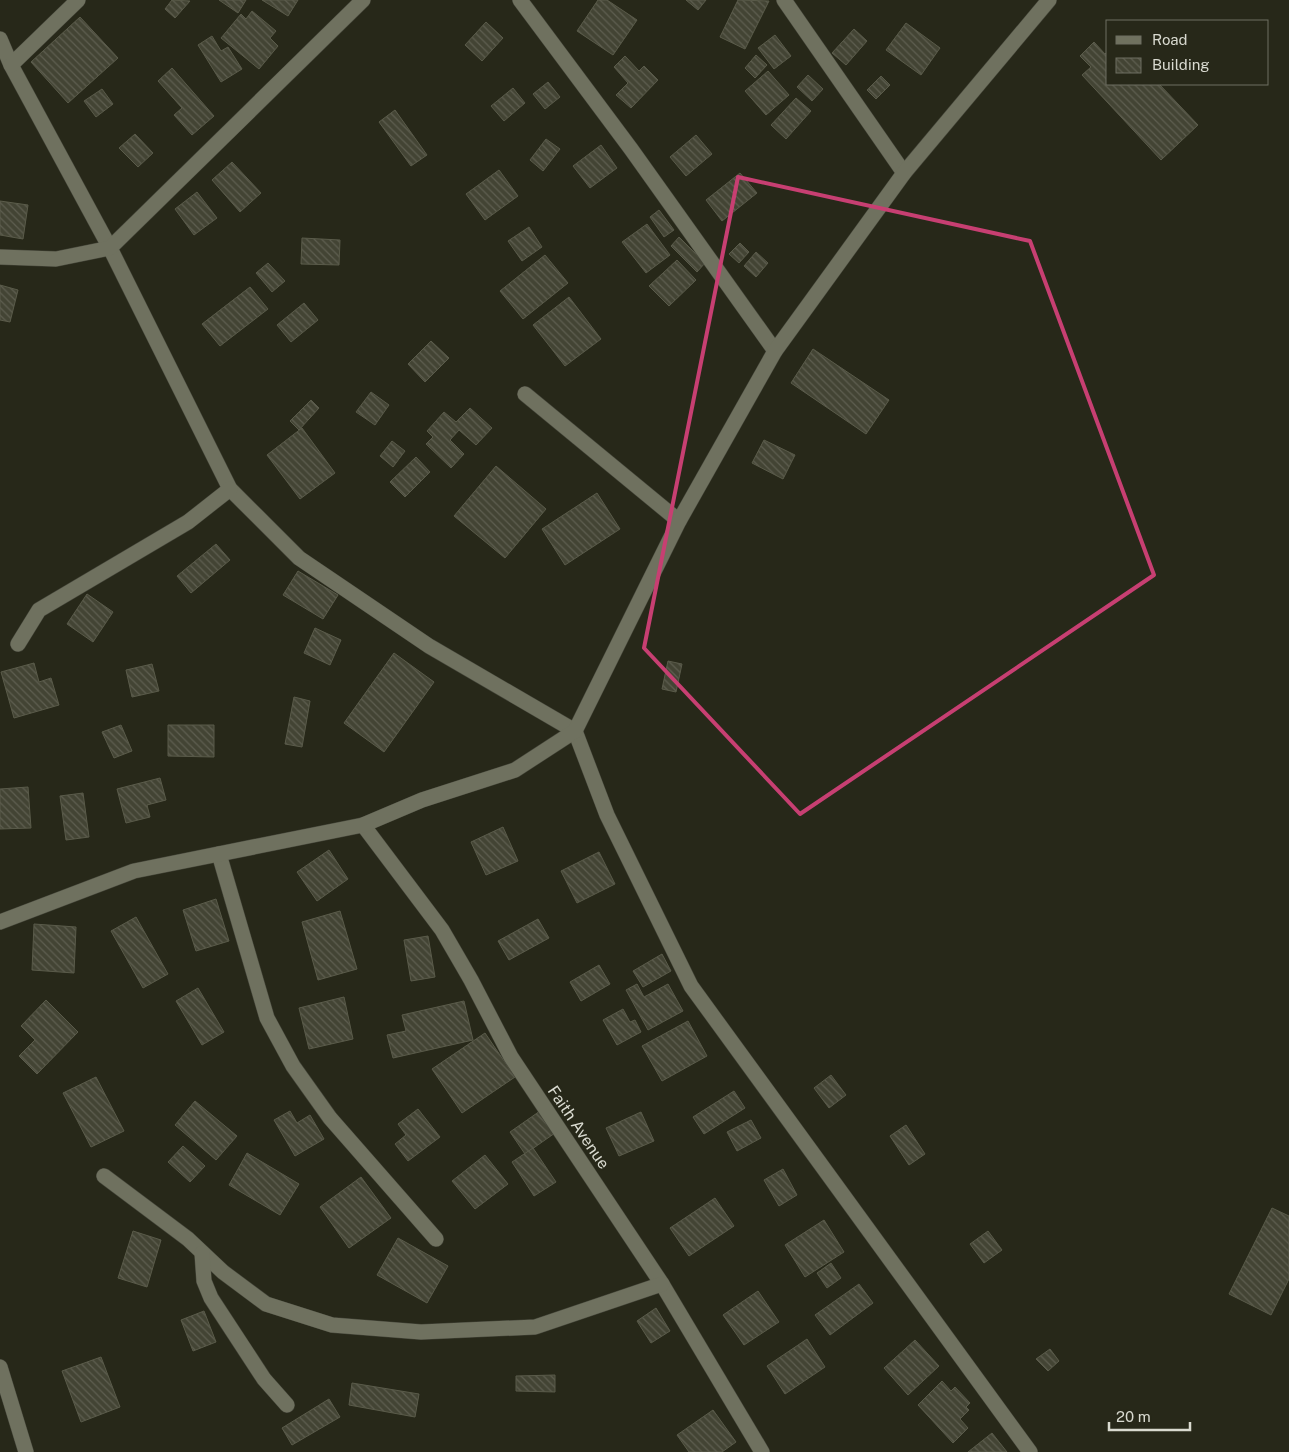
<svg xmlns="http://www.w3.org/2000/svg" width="1289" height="1452" font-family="'Public Sans',sans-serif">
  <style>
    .building { fill: url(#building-back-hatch); stroke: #5a5b4a }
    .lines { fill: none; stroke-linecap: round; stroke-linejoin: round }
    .minor-casing { stroke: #444539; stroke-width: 16 }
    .minor { stroke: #6f715f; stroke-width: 15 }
    .marked { fill: none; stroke: #c73f72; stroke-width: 4; stroke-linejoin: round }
    .labels { text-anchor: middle; stroke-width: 4.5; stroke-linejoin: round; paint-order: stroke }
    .street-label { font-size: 16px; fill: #d9dad0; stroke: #272819 }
  </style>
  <defs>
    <pattern id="building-back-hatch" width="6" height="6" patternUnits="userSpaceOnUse" patternTransform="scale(1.25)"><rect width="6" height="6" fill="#434434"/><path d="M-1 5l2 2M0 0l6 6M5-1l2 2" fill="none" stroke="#5e5e50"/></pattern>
  </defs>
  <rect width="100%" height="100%" fill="#272819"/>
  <g class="building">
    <path d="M172 0 190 1 175 18 165 9Z"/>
    <path d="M219 0H246L238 13Z"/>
    <path d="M262 0H298L288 16Z"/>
    <path d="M598 0H607L637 20 613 55 577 31Z"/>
    <path d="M686 0H706L698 10Z"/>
    <path d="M738 0 769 1 745 49 720 37Z"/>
    <path d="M252 11 276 31 270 38 278 46 259 69 221 38 241 14 246 19Z"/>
    <path d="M80 17 118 58 68 103 31 62Z"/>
    <path d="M486 22 503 38 482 61 465 45Z"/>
    <path d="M906 23 940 48 921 75 886 50Z"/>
    <path d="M854 29 867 41 846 65 832 53Z"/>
    <path d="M775 35 791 56 774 69 758 48Z"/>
    <path d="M212 36 221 51 228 47 242 69 221 82 198 45Z"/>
    <path d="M1094 42 1105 54 1108 51V84H1159L1198 125 1161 160 1082 75 1091 67 1080 56Z"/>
    <path d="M756 55 767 65 755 78 745 68Z"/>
    <path d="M625 56 639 71 644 66 658 80 631 108 616 95 628 83 614 67Z"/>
    <path d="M172 68 214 116 192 135 174 115 182 108 158 81Z"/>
    <path d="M768 71 789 95 766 115 745 91Z"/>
    <path d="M808 75 823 89 812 101 797 87Z"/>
    <path d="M881 76 890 85 876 99 867 90Z"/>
    <path d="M548 82 560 97 545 109 533 94Z"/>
    <path d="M513 88 525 103 504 121 491 106Z"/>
    <path d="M102 89 113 104 96 117 84 101Z"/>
    <path d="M796 98 811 111 786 139 771 125Z"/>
    <path d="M395 110 427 155 411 166 379 122Z"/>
    <path d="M135 134 153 153 138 167 119 148Z"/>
    <path d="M696 135 712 154 686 176 670 157Z"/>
    <path d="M546 139 560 149 543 171 530 160Z"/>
    <path d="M601 145 617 168 590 188 573 166Z"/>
    <path d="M232 162 261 193 240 212 212 180Z"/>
    <path d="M499 170 518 196 485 220 466 194Z"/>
    <path d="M740 173 757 193 722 221 706 200Z"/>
    <path d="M197 192 217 218 194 235 175 209Z"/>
    <path d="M0 201 28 205 23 239 0 235Z"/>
    <path d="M659 210 674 230 664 237 650 217Z"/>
    <path d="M647 224 670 255 646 273 622 242Z"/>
    <path d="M529 227 542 247 522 261 508 241Z"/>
    <path d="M679 237 705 263 697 272 671 246Z"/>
    <path d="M302 238 340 240 339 265 301 264Z"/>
    <path d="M740 243 749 252 739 263 729 254Z"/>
    <path d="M756 252 768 263 756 277 744 266Z"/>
    <path d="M545 255 568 283 523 319 500 291Z"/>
    <path d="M677 260 696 280 669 306 649 286Z"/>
    <path d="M268 263 285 281 272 292 256 273Z"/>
    <path d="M0 285 18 290 10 322 0 320Z"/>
    <path d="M250 287 268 309 220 346 202 324Z"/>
    <path d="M569 297 601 339 565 366 533 325Z"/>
    <path d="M304 303 318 320 291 342 277 325Z"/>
    <path d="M431 341 449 358 425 382 408 364Z"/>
    <path d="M813 349 889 400 866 434 791 383Z"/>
    <path d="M371 392 389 405 375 425 356 412Z"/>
    <path d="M311 400 319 408 299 430 290 421Z"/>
    <path d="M470 408 492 428 476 445 459 430 450 440 464 454 451 468 426 444 433 437 427 431 444 412 456 422Z"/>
    <path d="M302 428 335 473 300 499 267 455Z"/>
    <path d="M764 440 795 455 783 479 752 463Z"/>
    <path d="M392 441 405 451 393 467 380 456Z"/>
    <path d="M416 457 430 472 405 497 390 482Z"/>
    <path d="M496 466 546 509 505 558 454 516Z"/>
    <path d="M597 493 620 529 565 565 542 529Z"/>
    <path d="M216 544 230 560 191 593 177 576Z"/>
    <path d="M298 571 338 595 323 619 283 595Z"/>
    <path d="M87 594 113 612 93 642 67 624Z"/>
    <path d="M315 628 341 640 330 665 304 653Z"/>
    <path d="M394 653 434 682 384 752 344 723Z"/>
    <path d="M668 661 682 664 676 692 662 689Z"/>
    <path d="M34 663 39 682 51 678 59 705 14 718 1 672Z"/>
    <path d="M152 664 159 691 132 697 126 670Z"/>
    <path d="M294 697 310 701 302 747 285 744Z"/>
    <path d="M121 725 132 751 114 758 102 732Z"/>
    <path d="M168 725H214V757L168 756Z"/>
    <path d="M160 778 166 800 147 805 150 817 126 823 117 789Z"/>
    <path d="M28 787 31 828 0 829V789Z"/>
    <path d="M83 793 89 837 66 840 60 796Z"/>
    <path d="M503 827 518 861 486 875 471 842Z"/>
    <path d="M329 850 348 879 317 901 297 872Z"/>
    <path d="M599 852 615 884 577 903 561 871Z"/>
    <path d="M216 899 229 941 196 951 183 910Z"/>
    <path d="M340 911 357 969 318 980 302 922Z"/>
    <path d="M136 917 168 974 143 988 111 931Z"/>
    <path d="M538 919 549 938 509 960 498 941Z"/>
    <path d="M34 924 76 927 74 973 32 970Z"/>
    <path d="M428 936 435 977 411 981 404 940Z"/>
    <path d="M662 954 671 971 643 987 633 971Z"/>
    <path d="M599 965 610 984 581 1001 570 982Z"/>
    <path d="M637 984 644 997 668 984 683 1011 648 1030 626 990Z"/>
    <path d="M198 988 224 1032 202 1045 176 1001Z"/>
    <path d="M344 997 353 1039 309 1049 299 1008Z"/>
    <path d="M46 1000 78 1032 37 1074 19 1056 35 1040 21 1026Z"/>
    <path d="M464 1001 473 1040 393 1058 387 1035 406 1031 402 1015Z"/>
    <path d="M623 1009 630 1022 635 1020 641 1032 617 1045 603 1020Z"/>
    <path d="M688 1021 707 1056 662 1081 642 1046Z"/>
    <path d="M485 1033 515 1077 462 1113 432 1069Z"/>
    <path d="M831 1075 846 1095 829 1108 814 1088Z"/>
    <path d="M96 1077 124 1131 91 1147 63 1093Z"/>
    <path d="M734 1091 745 1108 704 1134 693 1117Z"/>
    <path d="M195 1101 237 1136 216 1160 175 1125Z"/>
    <path d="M418 1109 440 1137 408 1161 395 1144 406 1135 398 1124Z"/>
    <path d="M290 1111 297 1123 310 1115 324 1139 295 1156 274 1120Z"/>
    <path d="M540 1111 555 1133 525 1154 510 1132Z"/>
    <path d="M641 1112 654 1141 619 1156 606 1128Z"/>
    <path d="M751 1120 761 1138 737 1151 727 1132Z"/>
    <path d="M906 1125 925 1154 909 1165 890 1136Z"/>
    <path d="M183 1146 205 1166 190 1182 168 1162Z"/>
    <path d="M533 1148 556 1182 534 1196 512 1162Z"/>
    <path d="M247 1153 299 1184 280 1215 229 1185Z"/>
    <path d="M485 1155 508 1184 475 1209 452 1181Z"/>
    <path d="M783 1169 797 1195 779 1206 764 1180Z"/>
    <path d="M361 1177 391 1218 349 1248 320 1207Z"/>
    <path d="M715 1198 734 1226 689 1256 670 1228Z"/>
    <path d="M1272 1208 1289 1216V1279L1271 1315 1229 1294Z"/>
    <path d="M824 1220 844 1252 805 1277 785 1245Z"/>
    <path d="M133 1231 161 1240 147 1287 118 1278Z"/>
    <path d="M988 1231 1002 1250 984 1263 970 1244Z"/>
    <path d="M398 1238 448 1266 427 1303 377 1275Z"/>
    <path d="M831 1263 841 1278 827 1288 817 1273Z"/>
    <path d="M859 1284 873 1303 830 1335 815 1315Z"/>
    <path d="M758 1291 779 1322 744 1345 723 1315Z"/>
    <path d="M656 1308 670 1331 651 1343 637 1321Z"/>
    <path d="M204 1311 216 1342 193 1351 181 1320Z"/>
    <path d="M807 1339 825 1367 785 1394 767 1366Z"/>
    <path d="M915 1340 939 1366 908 1395 884 1368Z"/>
    <path d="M1050 1349 1059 1361 1048 1371 1036 1359Z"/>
    <path d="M101 1357 120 1407 81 1422 62 1371Z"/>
    <path d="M555 1375V1392L516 1391V1376Z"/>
    <path d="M942 1381 951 1391 955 1387 970 1403 966 1407 969 1410 960 1419 968 1428 953 1443 918 1405Z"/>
    <path d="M352 1383 419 1394 415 1417 349 1405Z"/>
    <path d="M329 1399 340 1417 292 1445 282 1428Z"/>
    <path d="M713 1410 736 1442 722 1452H689L677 1435Z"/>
    <path d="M992 1433 1007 1452H968Z"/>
  </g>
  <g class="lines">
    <g class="minor-casing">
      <g id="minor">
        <path d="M520 0 631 149 775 351"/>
        <path d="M784 0 904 173"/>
        <path d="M0 39 11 65 110 248 230 489 299 558 429 646 575 731 607 815 691 986 1030 1452"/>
        <path d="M11 65 78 0"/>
        <path d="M0 257 56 259 110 248 363 0"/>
        <path d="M525 394 679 521"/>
        <path d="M18 644 39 610 188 522 230 489"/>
        <path d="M363 825 442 930 471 980 511 1057 662 1284 762 1452"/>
        <path d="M219 854 267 1018 293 1066 330 1118 436 1239"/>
        <path d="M0 922 134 871 363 825 422 800 515 770 575 731 679 521 775 351 904 173 1049 0"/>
        <path d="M104 1176 188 1239 223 1272 266 1304 332 1325 421 1332 535 1327 662 1284"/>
        <path d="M202 1253 204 1281 211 1298 264 1379 287 1405"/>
        <path d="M0 1367 26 1452"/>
      </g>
    </g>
    <use href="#minor" class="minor"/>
  </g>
  <path class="marked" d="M738 177 1030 241 1154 575 800 814 644 648Z"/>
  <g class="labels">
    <g class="street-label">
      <text transform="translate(579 1127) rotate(56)" y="6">Faith Avenue</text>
    </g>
  </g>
  <rect x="1106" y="20" width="162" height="65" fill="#272819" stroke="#6e6f62"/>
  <rect x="1116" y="36" width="25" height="8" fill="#6f715f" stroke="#6e6f62"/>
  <text x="1152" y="45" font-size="15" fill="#d9dad0">Road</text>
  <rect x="1116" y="58" width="25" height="15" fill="url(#building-back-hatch)" stroke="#6e6f62"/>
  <text x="1152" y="70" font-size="15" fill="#d9dad0">Building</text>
  <path d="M1109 1422v8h81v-8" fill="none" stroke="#d9dad0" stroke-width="2.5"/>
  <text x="1116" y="1422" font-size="15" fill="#d9dad0" stroke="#272819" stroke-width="4" paint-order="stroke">20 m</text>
</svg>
